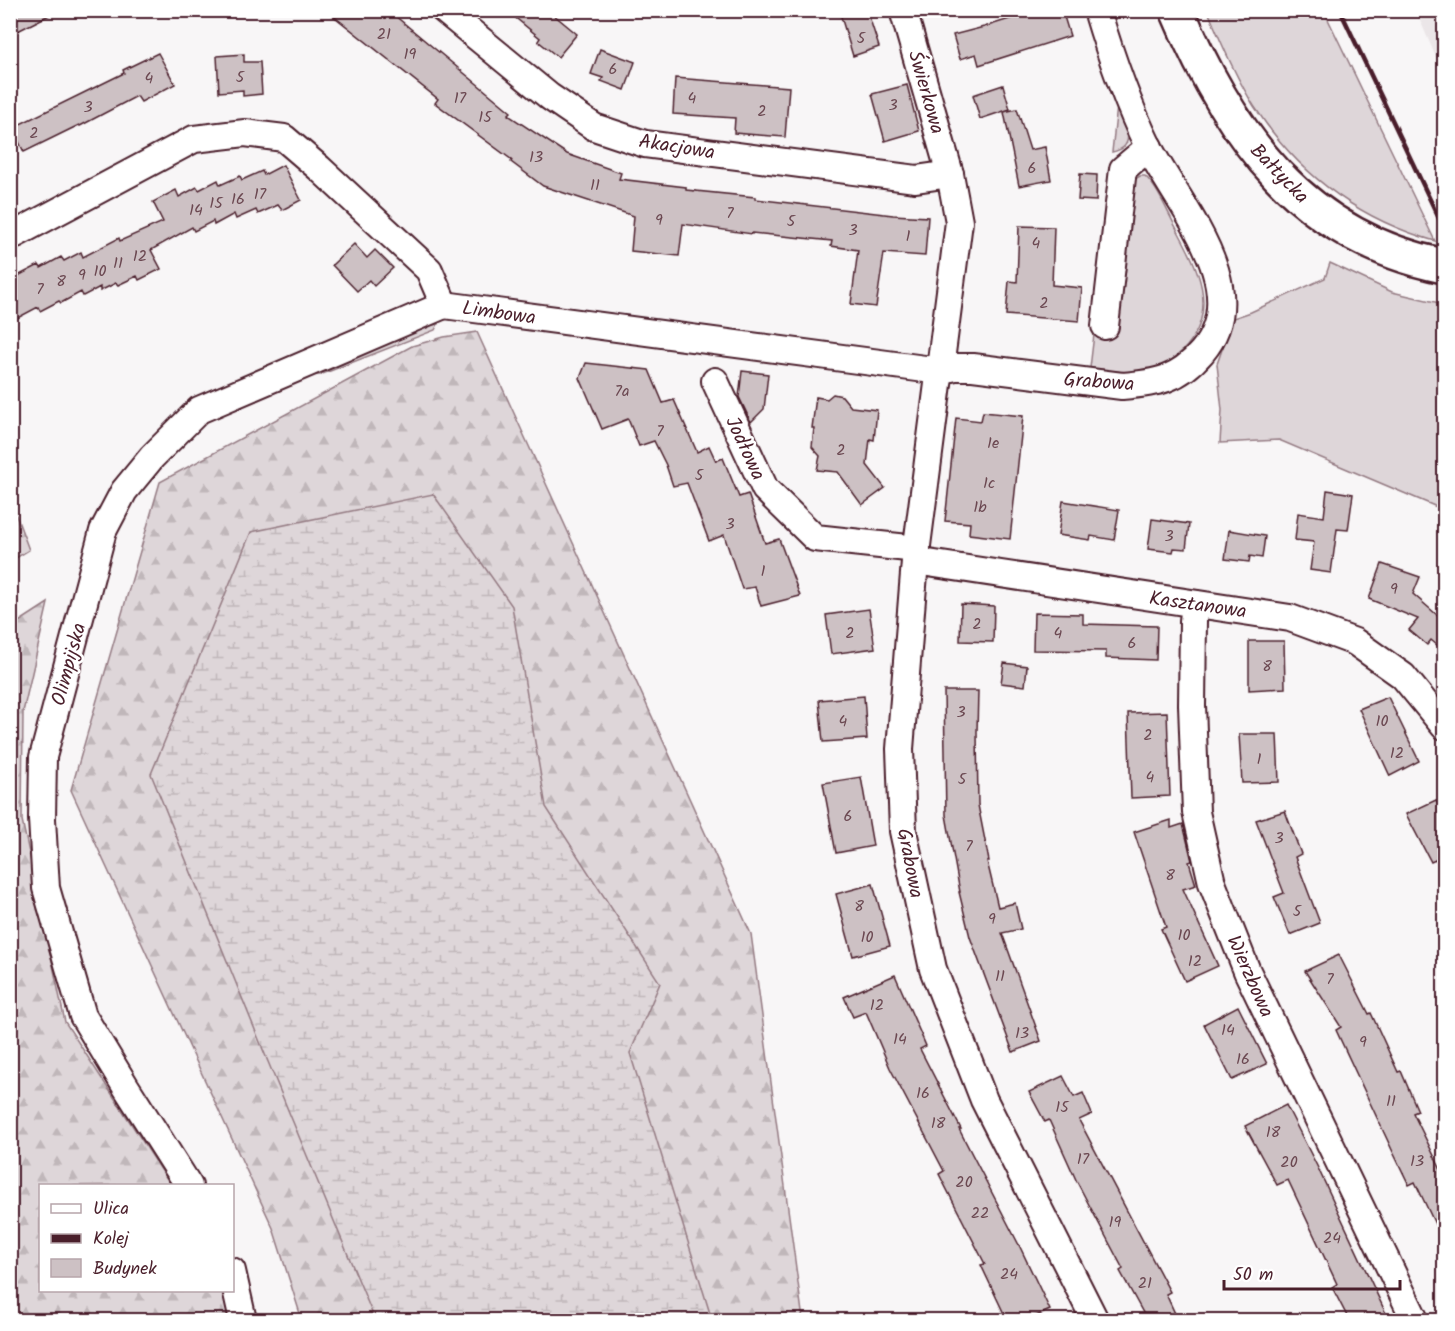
<svg xmlns="http://www.w3.org/2000/svg" width="1455" height="1331" font-family="Kalam,sans-serif">
  <style>
    .built { fill: #ebe6e8 }
    .grass { fill: #ded6d9; stroke: #947a82; stroke-width: 1.5 }
    .forest { fill: url(#forest-firs); stroke: #947a82; stroke-width: 1.5 }
    .wetland { fill: url(#wetland-marsh); stroke: #947a82; stroke-width: 1.5 }
    .building { fill: #cdc1c4; stroke: #4a1f2b; stroke-width: 1.5 }
    .lines { fill: none; stroke-linecap: round; stroke-linejoin: round }
    .minor-casing { stroke: #4a1f2b; stroke-width: 30 }
    .secondary-casing { stroke: #4a1f2b; stroke-width: 38 }
    .minor { stroke: #fff; stroke-width: 26 }
    .secondary { stroke: #fff; stroke-width: 33 }
    .rail { stroke: #4a1f2b; stroke-width: 4.5 }
    .labels { text-anchor: middle; stroke-width: 5; stroke-linejoin: round; paint-order: stroke }
    .number-label { font-size: 16px; fill: #6b4851 }
    .street-label { font-size: 20px; fill: #4a1f2b; stroke: #fff }
  </style>
  <defs>
    <pattern id="forest-firs" width="22" height="20" patternUnits="userSpaceOnUse" patternTransform="scale(1.5)"><rect width="22" height="20" fill="#ded6d9"/><path d="M5 1l3.5 6h-7zM16 11l3.5 6h-7z" fill="#c0b7ba"/></pattern>
    <pattern id="wetland-marsh" width="20" height="14" patternUnits="userSpaceOnUse" patternTransform="scale(1.5)"><rect width="20" height="14" fill="#ded6d9"/><path d="M1 5h8M5 5V1M11 12h8M15 12V8" fill="none" stroke="#c0b7ba"/></pattern>
  </defs>
  <rect width="100%" height="100%" fill="#f8f6f7"/>
  <filter id="ink" filterUnits="userSpaceOnUse"><feTurbulence type="fractalNoise" baseFrequency=".0167" numOctaves="2"/><feDisplacementMap in="SourceGraphic" scale="12" xChannelSelector="R" yChannelSelector="G"/><feConvolveMatrix kernelMatrix="1 2 1 2 8 2 1 2 1" color-interpolation-filters="sRGB"/></filter>
  <g filter="url(#ink)">
    <path class="built" d="M1416 11H1444V76Z"/>
    <g class="grass">
      <path d="M1208 11H1324L1435 241C1358 219 1297 173 1254 106 1235 76 1221 43 1208 11Z"/>
      <path d="M1117 106C1123 122 1140 147 1112 152Z"/>
      <path d="M1140 176H1145C1159 189 1168 214 1178 231 1198 268 1218 308 1187 346 1177 357 1164 367 1149 370 1130 375 1109 370 1090 368L1095 326 1118 328 1135 179Z"/>
      <path d="M1330 263 1392 292 1444 304V510L1279 440 1220 443 1222 410 1217 364 1233 318 1251 312 1325 278Z"/>
      <path d="M438 324 435 330 320 375H314L312 371 417 328Z"/>
    </g>
    <g class="forest">
      <path d="M477 332 751 934 803 1320H302L273 1228 71 790 160 482 412 346 444 337Z"/>
      <path d="M11 502 29 550 11 561H10Z"/>
      <path d="M48 603 23 712 22 820 65 1022 171 1185 40 1186V1290L228 1291 235 1320H11V627Z"/>
    </g>
    <path class="wetland" d="M433 494 512 606 546 807 660 983 630 1053 712 1320H375L264 1052 151 774 251 532Z"/>
    <g class="building">
      <path d="M10 10H59L10 35Z"/>
      <path d="M326 10H388L511 112 508 115 567 154 621 173 619 179 686 187V190L755 197V199L893 215 928 217 925 256 884 253 876 307 851 304 858 250 831 246 832 241 752 233V234L683 224 679 256 631 251 634 216 543 186 511 162 512 160 435 103 438 99Z"/>
      <path d="M506 10H548L577 34 558 57 538 41 540 38Z"/>
      <path d="M839 10H867L879 47 853 56Z"/>
      <path d="M1039 10H1062L1070 36 979 65 976 54 960 59 953 35 984 27Z"/>
      <path d="M600 49 635 62 625 90 601 81 603 78 591 74Z"/>
      <path d="M158 53 175 84 141 102 137 96 80 126 79 125 24 152 12 128 124 73 123 70Z"/>
      <path d="M244 54V62H260L262 94 243 96V90L219 92 217 56Z"/>
      <path d="M675 78 789 87 785 137 734 133 735 118 673 114Z"/>
      <path d="M907 85 919 131 885 141 872 94Z"/>
      <path d="M1003 85 1010 109 980 119 973 95Z"/>
      <path d="M1017 109 1030 150 1045 147 1051 180 1019 186 1004 112Z"/>
      <path d="M283 165 301 200 282 210 278 205 258 214 256 210 236 219 234 214 214 225 213 221 194 231 192 227 151 250 161 269 139 280 137 276 118 285 116 283 100 291V287L83 296 81 292 61 303 59 301 40 311 38 307 10 322V280L39 265 41 268 61 257 64 261 81 252 83 257 119 238 120 241 163 222 153 202 176 190 179 197 197 187 199 190 218 180 220 185 240 176 242 180 262 171 264 175Z"/>
      <path d="M1080 174 1097 175 1096 201 1078 200Z"/>
      <path d="M1019 226 1054 227 1052 285 1082 288 1079 321 1006 315 1009 281 1017 282Z"/>
      <path d="M354 244 367 258 375 250 393 268 374 286 369 280 357 291 332 265Z"/>
      <path d="M586 363 649 370 663 403 674 400 697 452 709 446 716 461 723 458 739 497 748 494 765 543 779 539 800 596 761 606 755 587 742 589 724 535 709 541 687 483 673 486 666 465 654 441 639 446 628 419 602 429 580 378Z"/>
      <path d="M742 371 768 374 764 409 751 422 739 397Z"/>
      <path d="M833 394 842 396 851 407 877 410 874 440 870 439 867 465 885 488 862 505 838 472 817 470 820 456 812 447 814 428H812L816 397 827 399Z"/>
      <path d="M983 412 1023 416 1010 539 969 534 970 523 945 521 956 418 981 421Z"/>
      <path d="M1327 490 1353 494 1348 530 1337 529 1331 573 1310 570 1314 542 1295 540 1298 513 1324 517Z"/>
      <path d="M1063 501 1119 510 1114 540 1091 536 1090 540 1058 535Z"/>
      <path d="M1152 519 1189 524 1186 549 1174 548 1173 552 1148 549Z"/>
      <path d="M1229 530 1265 536 1262 558 1250 556 1249 562 1225 559Z"/>
      <path d="M1382 564 1420 577 1413 594 1444 621V651L1431 640 1427 645 1409 630 1418 619 1369 599Z"/>
      <path d="M961 604 994 606 993 642 960 641Z"/>
      <path d="M869 609 875 648 831 654 826 615Z"/>
      <path d="M1034 613 1083 614V624L1157 626 1156 660 1106 658V651L1033 650Z"/>
      <path d="M1249 641H1284L1285 688 1249 690Z"/>
      <path d="M1004 663 1027 666 1025 686 1001 683Z"/>
      <path d="M944 691H978L977 732 978 805 989 861H987L998 907 1015 903 1021 929 1002 933 1041 1041 1013 1052 970 937 959 892H960L946 815Z"/>
      <path d="M864 696 867 739 823 742 819 700Z"/>
      <path d="M1388 697 1419 761 1390 776 1359 709Z"/>
      <path d="M1167 712 1170 796 1131 798 1128 713Z"/>
      <path d="M1239 734H1277L1279 782 1242 783Z"/>
      <path d="M861 777 873 846 836 853 823 783Z"/>
      <path d="M1436 800 1444 816V856L1431 862 1406 814Z"/>
      <path d="M1285 811 1301 854 1295 857 1320 923 1290 935 1274 897 1284 893 1256 820Z"/>
      <path d="M1171 820V828L1183 824 1192 861 1189 862 1196 885 1183 889 1218 966 1185 981 1161 929 1166 927 1134 832Z"/>
      <path d="M873 884 890 946 853 956 836 894Z"/>
      <path d="M1339 955 1369 1014 1371 1013 1398 1072 1401 1071 1418 1111 1413 1113 1444 1176V1243L1415 1182 1409 1185 1393 1152 1336 1030 1341 1027 1305 971Z"/>
      <path d="M895 975 926 1046 920 1049 961 1129H959L1020 1247 1050 1310 1027 1320H1007L981 1265 985 1264 939 1174 944 1171 890 1068 866 1012 853 1017 844 997Z"/>
      <path d="M1238 1006 1267 1064 1232 1080 1204 1024Z"/>
      <path d="M1063 1076 1074 1097 1083 1093 1092 1114 1079 1120 1170 1292 1166 1294 1178 1320H1147L1120 1271 1123 1269 1077 1182 1049 1120 1045 1122 1029 1092Z"/>
      <path d="M1286 1105 1317 1166 1389 1320H1349L1332 1287 1337 1284 1288 1180 1277 1185 1245 1126Z"/>
    </g>
    <g class="lines">
      <g class="minor-casing">
        <g id="minor">
          <path d="M444 10 550 97 594 127 645 144 916 179 950 174"/>
          <path d="M903 10 950 174 959 222 915 561 900 749 903 831 933 969 984 1100 1095 1320"/>
          <path d="M10 237 194 139 245 133 284 138 319 168 429 270 444 305"/>
          <path d="M444 305 940 371 955 367H973L1122 386C1157 383 1178 380 1202 352 1256 288 1177 204 1148 146 1127 103 1111 57 1097 10"/>
          <path d="M1105 326 1123 169 1149 147"/>
          <path d="M715 381 765 489 815 538 917 549"/>
          <path d="M915 561 1290 618 1355 642 1403 676 1444 726"/>
          <path d="M1195 604 1193 621 1192 705 1196 812 1212 883 1247 971 1415 1320"/>
          <path d="M189 1186 126 1087 83 1016 46 888 42 819 43 757 103 531 124 491 152 457 199 410 444 305"/>
          <path d="M232 1271 243 1320"/>
        </g>
      </g>
      <g class="secondary-casing">
        <path id="secondary" d="M1177 10C1230 136 1303 238 1444 266"/>
      </g>
      <use href="#minor" class="minor"/>
      <use href="#secondary" class="secondary"/>
      <path class="rail" d="M1340 10 1444 229"/>
    </g>
  </g>
  <g class="labels">
    <g class="number-label">
      <text x="384" y="39">21</text>
      <text x="861" y="43">5</text>
      <text x="410" y="59">19</text>
      <text x="613" y="74">6</text>
      <text x="240" y="82">5</text>
      <text x="149" y="83">4</text>
      <text x="460" y="103">17</text>
      <text x="692" y="103">4</text>
      <text x="893" y="110">3</text>
      <text x="88" y="112">3</text>
      <text x="762" y="116">2</text>
      <text x="485" y="122">15</text>
      <text x="34" y="138">2</text>
      <text x="536" y="162">13</text>
      <text x="1032" y="173">6</text>
      <text x="595" y="190">11</text>
      <text x="260" y="199">17</text>
      <text x="238" y="204">16</text>
      <text x="216" y="208">15</text>
      <text x="196" y="215">14</text>
      <text x="730" y="218">7</text>
      <text x="659" y="225">9</text>
      <text x="791" y="226">5</text>
      <text x="853" y="235">3</text>
      <text x="908" y="241">1</text>
      <text x="1036" y="248">4</text>
      <text x="140" y="261">12</text>
      <text x="118" y="268">11</text>
      <text x="100" y="276">10</text>
      <text x="82" y="280">9</text>
      <text x="61" y="286">8</text>
      <text x="40" y="294">7</text>
      <text x="1044" y="308">2</text>
      <text x="622" y="396">7a</text>
      <text x="660" y="436">7</text>
      <text x="993" y="448">1e</text>
      <text x="841" y="455">2</text>
      <text x="699" y="480">5</text>
      <text x="989" y="488">1c</text>
      <text x="980" y="512">1b</text>
      <text x="730" y="529">3</text>
      <text x="1169" y="541">3</text>
      <text x="763" y="576">1</text>
      <text x="1394" y="594">9</text>
      <text x="977" y="629">2</text>
      <text x="850" y="638">2</text>
      <text x="1058" y="638">4</text>
      <text x="1132" y="648">6</text>
      <text x="1267" y="671">8</text>
      <text x="961" y="717">3</text>
      <text x="843" y="726">4</text>
      <text x="1382" y="726">10</text>
      <text x="1148" y="740">2</text>
      <text x="1397" y="758">12</text>
      <text x="1259" y="764">1</text>
      <text x="1150" y="782">4</text>
      <text x="962" y="784">5</text>
      <text x="848" y="821">6</text>
      <text x="1279" y="843">3</text>
      <text x="969" y="851">7</text>
      <text x="1170" y="880">8</text>
      <text x="859" y="911">8</text>
      <text x="1297" y="916">5</text>
      <text x="992" y="924">9</text>
      <text x="1184" y="940">10</text>
      <text x="867" y="942">10</text>
      <text x="1195" y="966">12</text>
      <text x="1000" y="981">11</text>
      <text x="1330" y="984">7</text>
      <text x="877" y="1010">12</text>
      <text x="1228" y="1035">14</text>
      <text x="1022" y="1038">13</text>
      <text x="900" y="1044">14</text>
      <text x="1363" y="1047">9</text>
      <text x="1243" y="1064">16</text>
      <text x="923" y="1098">16</text>
      <text x="1391" y="1106">11</text>
      <text x="1062" y="1112">15</text>
      <text x="938" y="1128">18</text>
      <text x="1273" y="1137">18</text>
      <text x="1083" y="1164">17</text>
      <text x="1417" y="1166">13</text>
      <text x="1289" y="1167">20</text>
      <text x="964" y="1187">20</text>
      <text x="980" y="1218">22</text>
      <text x="1115" y="1227">19</text>
      <text x="1332" y="1243">24</text>
      <text x="1009" y="1279">24</text>
      <text x="1145" y="1288">21</text>
    </g>
    <g class="street-label">
      <text transform="translate(927 92) rotate(74)" y="7">Świerkowa</text>
      <text transform="translate(677 146) rotate(9)" y="7">Akacjowa</text>
      <text transform="translate(1280 173) rotate(46)" y="7">Bałtycka</text>
      <text transform="translate(499 312) rotate(8)" y="7">Limbowa</text>
      <text transform="translate(1099 381) rotate(4)" y="7">Grabowa</text>
      <text transform="translate(746 448) rotate(65)" y="7">Jodłowa</text>
      <text transform="translate(1198 604) rotate(8)" y="7">Kasztanowa</text>
      <text transform="translate(68 664) rotate(-75)" y="7">Olimpijska</text>
      <text transform="translate(911 863) rotate(79)" y="7">Grabowa</text>
      <text transform="translate(1251 976) rotate(66)" y="7">Wierzbowa</text>
    </g>
  </g>
  <rect width="1455" height="1331" fill="none" stroke="#fff" stroke-width="36"/>
  <rect x="18" y="18" width="1419" height="1295" fill="none" stroke="#4a1f2b" stroke-width="2" filter="url(#ink)"/>
  <rect x="39" y="1184" width="195" height="108" fill="#ffffff" stroke="#b7a5aa" stroke-width="1.5"/>
  <rect x="51" y="1204" width="30" height="9" fill="#ffffff" stroke="#b7a5aa" stroke-width="1.5"/>
  <text x="93" y="1214" font-size="18" fill="#4a1f2b">Ulica</text>
  <rect x="51" y="1234" width="30" height="9" fill="#4a1f2b" stroke="#b7a5aa" stroke-width="1.5"/>
  <text x="93" y="1244" font-size="18" fill="#4a1f2b">Kolej</text>
  <rect x="51" y="1259" width="30" height="18" fill="#cdc1c4" stroke="#b7a5aa" stroke-width="1.5"/>
  <text x="93" y="1274" font-size="18" fill="#4a1f2b">Budynek</text>
  <path d="M1224 1280v9h176v-9" fill="none" stroke="#4a1f2b" stroke-width="3"/>
  <text x="1233" y="1280" font-size="18" fill="#4a1f2b" stroke="#ffffff" stroke-width="4.5" paint-order="stroke">50 m</text>
</svg>
